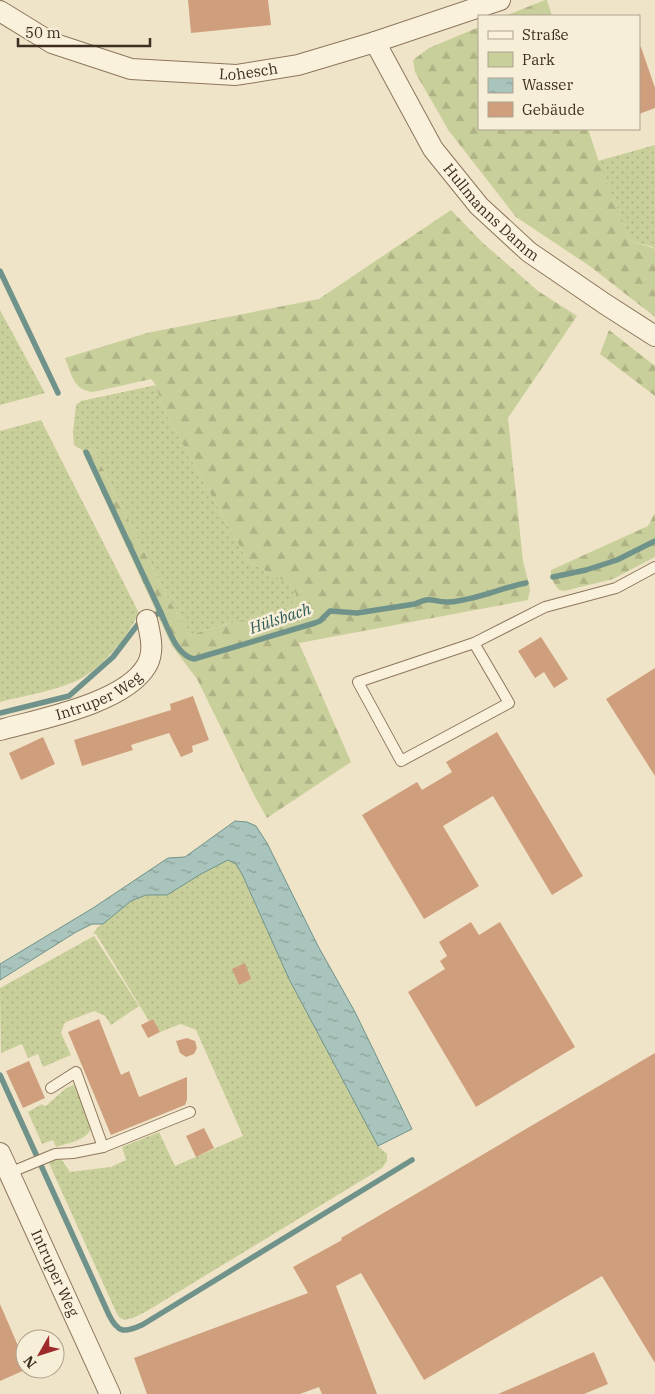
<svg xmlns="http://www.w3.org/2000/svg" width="655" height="1394" font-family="'IBM Plex Serif',serif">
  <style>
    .green { fill: url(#green-dots) }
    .forest { fill: url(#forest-firs) }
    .water { fill: url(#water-ripples); stroke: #6f938a }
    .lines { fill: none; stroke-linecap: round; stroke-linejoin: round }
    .stream { stroke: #6f938a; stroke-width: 5.5 }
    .building { fill: #cf9f7d }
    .service-casing { stroke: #8d765c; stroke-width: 12 }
    .minor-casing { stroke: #8d765c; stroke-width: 22 }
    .service { stroke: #faf1dc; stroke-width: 10 }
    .minor { stroke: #faf1dc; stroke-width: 20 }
    .labels { text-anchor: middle; stroke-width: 5; stroke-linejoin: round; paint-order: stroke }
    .street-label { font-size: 15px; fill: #3d2e20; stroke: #f7eed8 }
    .water-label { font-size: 16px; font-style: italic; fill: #2f5d5a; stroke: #f7eed8 }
  </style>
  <defs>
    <pattern id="green-dots" width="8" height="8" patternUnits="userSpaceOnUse" patternTransform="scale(1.25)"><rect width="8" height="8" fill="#c9cf9b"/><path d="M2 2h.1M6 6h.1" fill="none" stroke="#aeb285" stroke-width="1.8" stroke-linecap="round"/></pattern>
    <pattern id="forest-firs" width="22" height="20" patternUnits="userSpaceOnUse" patternTransform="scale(1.25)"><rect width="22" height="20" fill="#c9cf9b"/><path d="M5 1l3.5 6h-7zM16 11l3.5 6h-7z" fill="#aeb285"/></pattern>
    <pattern id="water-ripples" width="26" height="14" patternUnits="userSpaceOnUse" patternTransform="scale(1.25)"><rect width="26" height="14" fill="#a9c4bc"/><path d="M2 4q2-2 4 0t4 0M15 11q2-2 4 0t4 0" fill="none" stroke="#8ba098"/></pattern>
  </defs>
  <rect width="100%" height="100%" fill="#f0e4c8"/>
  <g class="green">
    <path d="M655 145V250L653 247 631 241 598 161Z"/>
    <path d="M0 310 45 393 0 405Z"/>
    <path d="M156 385 162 407 248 561 290 584 296 594 295 601 288 607 193 634 190 633 168 599 93 449 82 450 74 445 73 432 76 405 81 401Z"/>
    <path d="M41 420 139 613C127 638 98 674 71 683 48 692 23 696 0 702V431Z"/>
    <path d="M228 860 236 864 243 876 289 979 378 1146 387 1154V1161L382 1168 147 1311 133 1318 124 1320 119 1317 116 1312 48 1161 61 1159 70 1172 111 1167 126 1160 122 1147 159 1132 175 1166 243 1136 196 1030 181 1024 160 1032 153 1019 149 1021 96 934H93L97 928 131 901 146 895H167L201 874Z"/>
    <path d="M94 936 139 1006 111 1025 105 1016 94 1011 66 1022 64 1024 61 1033 71 1055 43 1067 38 1054 28 1058 22 1044 1 1053 0 988Z"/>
    <path d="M73 1085 76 1087 92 1126C89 1140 68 1143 56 1147L53 1140 42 1144 28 1112 42 1104 44 1106 47 1105 65 1089Z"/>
  </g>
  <g class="forest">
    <path d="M545 0H547L552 16H505Z"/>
    <path d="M479 27V129H588L599 162 631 241 653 248 655 250V317L591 267 516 217 449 131 415 72 413 60 429 48Z"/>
    <path d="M451 210 483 243 538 291 577 316 508 418 523 561 530 589 528 600 299 643 351 762 267 818 255 797 197 679 172 646 82 450 93 449 168 599 190 633 193 634 288 607 295 601 296 594 290 584 248 561 162 407 156 385 151 379 93 392C73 390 72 375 65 358L147 333 319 299Z"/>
    <path d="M609 330 655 366V396L600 354Z"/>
    <path d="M655 513V557L613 579 564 591 559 590C555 585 549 577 551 570L648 526Z"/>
  </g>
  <path class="water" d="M235 821 247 822 256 826 267 843 318 946 355 1012 412 1129 378 1146 289 979 243 876 236 864 228 860 201 874 167 895H146L131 901 103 924H92L76 932 0 980V964L93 908 168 858 185 857Z"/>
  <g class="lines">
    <g class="stream">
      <path d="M0 271 58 393"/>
      <path d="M86 452 161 613"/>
      <path d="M553 577 586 570 617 560 655 541"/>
      <path d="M153 615 161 613C168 628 176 655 194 659L315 623 320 621 330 611 357 613 415 604C433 595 433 603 449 602 476 600 500 588 526 583"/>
      <path d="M0 713 69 696 113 657 142 619"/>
      <path d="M0 1075 109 1315C118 1333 124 1333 142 1325L412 1160"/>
    </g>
  </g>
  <g class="building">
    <path d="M188 0H268L271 25 191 33Z"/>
    <path d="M641 47 655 88V108L639 114V48Z"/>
    <path d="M541 637 568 679 554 688 544 672 535 678 518 651Z"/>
    <path d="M655 668V776L606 699Z"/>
    <path d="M193 696 209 740 192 746 193 752 181 757 169 733 131 745 133 750 82 766 74 740 171 710 170 704Z"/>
    <path d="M497 732 583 876 552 895 493 796 443 826 479 886 424 919 362 815 417 782 422 790 452 772 446 762Z"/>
    <path d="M43 737 55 764 21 780 9 753Z"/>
    <path d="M471 922 479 935 500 922 575 1047 476 1107 408 992 445 969 440 961 447 956 439 942Z"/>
    <path d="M245 963 251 979 239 985 232 969Z"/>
    <path d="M99 1019 121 1075 129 1071 139 1097 187 1077V1100L185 1105 111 1135 68 1032Z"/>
    <path d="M153 1019 160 1032 148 1038 141 1025Z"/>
    <path d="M187 1038 195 1041 197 1048 194 1054 186 1057 180 1053 176 1041Z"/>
    <path d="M655 1053V1363L602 1276 424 1380 361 1273 336 1286 377 1394H322L319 1387 300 1394H147L134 1358 308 1293 293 1267 342 1240 341 1238Z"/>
    <path d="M29 1061 45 1098 23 1108 6 1071Z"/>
    <path d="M204 1128 214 1148 196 1157 186 1136Z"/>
    <path d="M0 1304 25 1362V1369H27L0 1381Z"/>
    <path d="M594 1352 608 1384 584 1394H498Z"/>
  </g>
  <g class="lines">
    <g class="service-casing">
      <g id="service">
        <path d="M474 643 509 703 401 761 358 682 474 643 545 607 616 588 655 567"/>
        <path d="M103 1147 190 1112"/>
        <path d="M9 1173 55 1154 73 1153 103 1147 76 1072 51 1088"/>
      </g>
    </g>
    <g class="minor-casing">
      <g id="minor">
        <path id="s1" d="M0 11 52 43 131 69 236 75 298 65 375 42 500 0"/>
        <path id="s2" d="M375 42 433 149 479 206 529 252 605 304 655 336"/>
        <path id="s3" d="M0 730C40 719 126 703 147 665 155 651 150 634 147 620"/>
        <path id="s4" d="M0 1153 110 1394"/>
      </g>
    </g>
    <use href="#service" class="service"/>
    <use href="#minor" class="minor"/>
  </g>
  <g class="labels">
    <g class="street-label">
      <text dy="5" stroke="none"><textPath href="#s1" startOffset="262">Lohesch</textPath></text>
      <text dy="5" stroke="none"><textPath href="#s2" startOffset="208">Hullmanns Damm</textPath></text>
      <text dy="5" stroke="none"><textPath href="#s3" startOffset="105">Intruper Weg</textPath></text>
      <text dy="5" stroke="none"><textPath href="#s4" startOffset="132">Intruper Weg</textPath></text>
    </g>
    <g class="water-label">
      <text transform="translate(280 618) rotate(-19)" y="6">Hülsbach</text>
    </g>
  </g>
  <rect x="478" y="15" width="162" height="115" fill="#f7eed8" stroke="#ada18e"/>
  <rect x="488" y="31" width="25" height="8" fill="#faf1dc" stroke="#ada18e"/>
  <text x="522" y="40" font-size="15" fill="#3d2e20">Straße</text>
  <rect x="488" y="52" width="25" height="15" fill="#c9cf9b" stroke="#ada18e"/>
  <text x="522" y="65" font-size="15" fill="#3d2e20">Park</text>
  <rect x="488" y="78" width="25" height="15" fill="url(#water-ripples)" stroke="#ada18e"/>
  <text x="522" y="90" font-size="15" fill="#3d2e20">Wasser</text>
  <rect x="488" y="102" width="25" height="15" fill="#cf9f7d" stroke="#ada18e"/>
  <text x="522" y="115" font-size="15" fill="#3d2e20">Gebäude</text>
  <g transform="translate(40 1354) rotate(231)"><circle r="24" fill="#f7eed8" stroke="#ada18e"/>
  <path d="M0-4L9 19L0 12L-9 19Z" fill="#9e2a2b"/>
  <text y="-8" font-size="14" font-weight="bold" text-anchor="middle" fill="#3d2e20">N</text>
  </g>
  <path d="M18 38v8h132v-8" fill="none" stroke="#3d2e20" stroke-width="2.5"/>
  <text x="25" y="38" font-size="15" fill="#3d2e20" stroke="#f7eed8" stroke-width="4" paint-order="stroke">50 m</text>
</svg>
